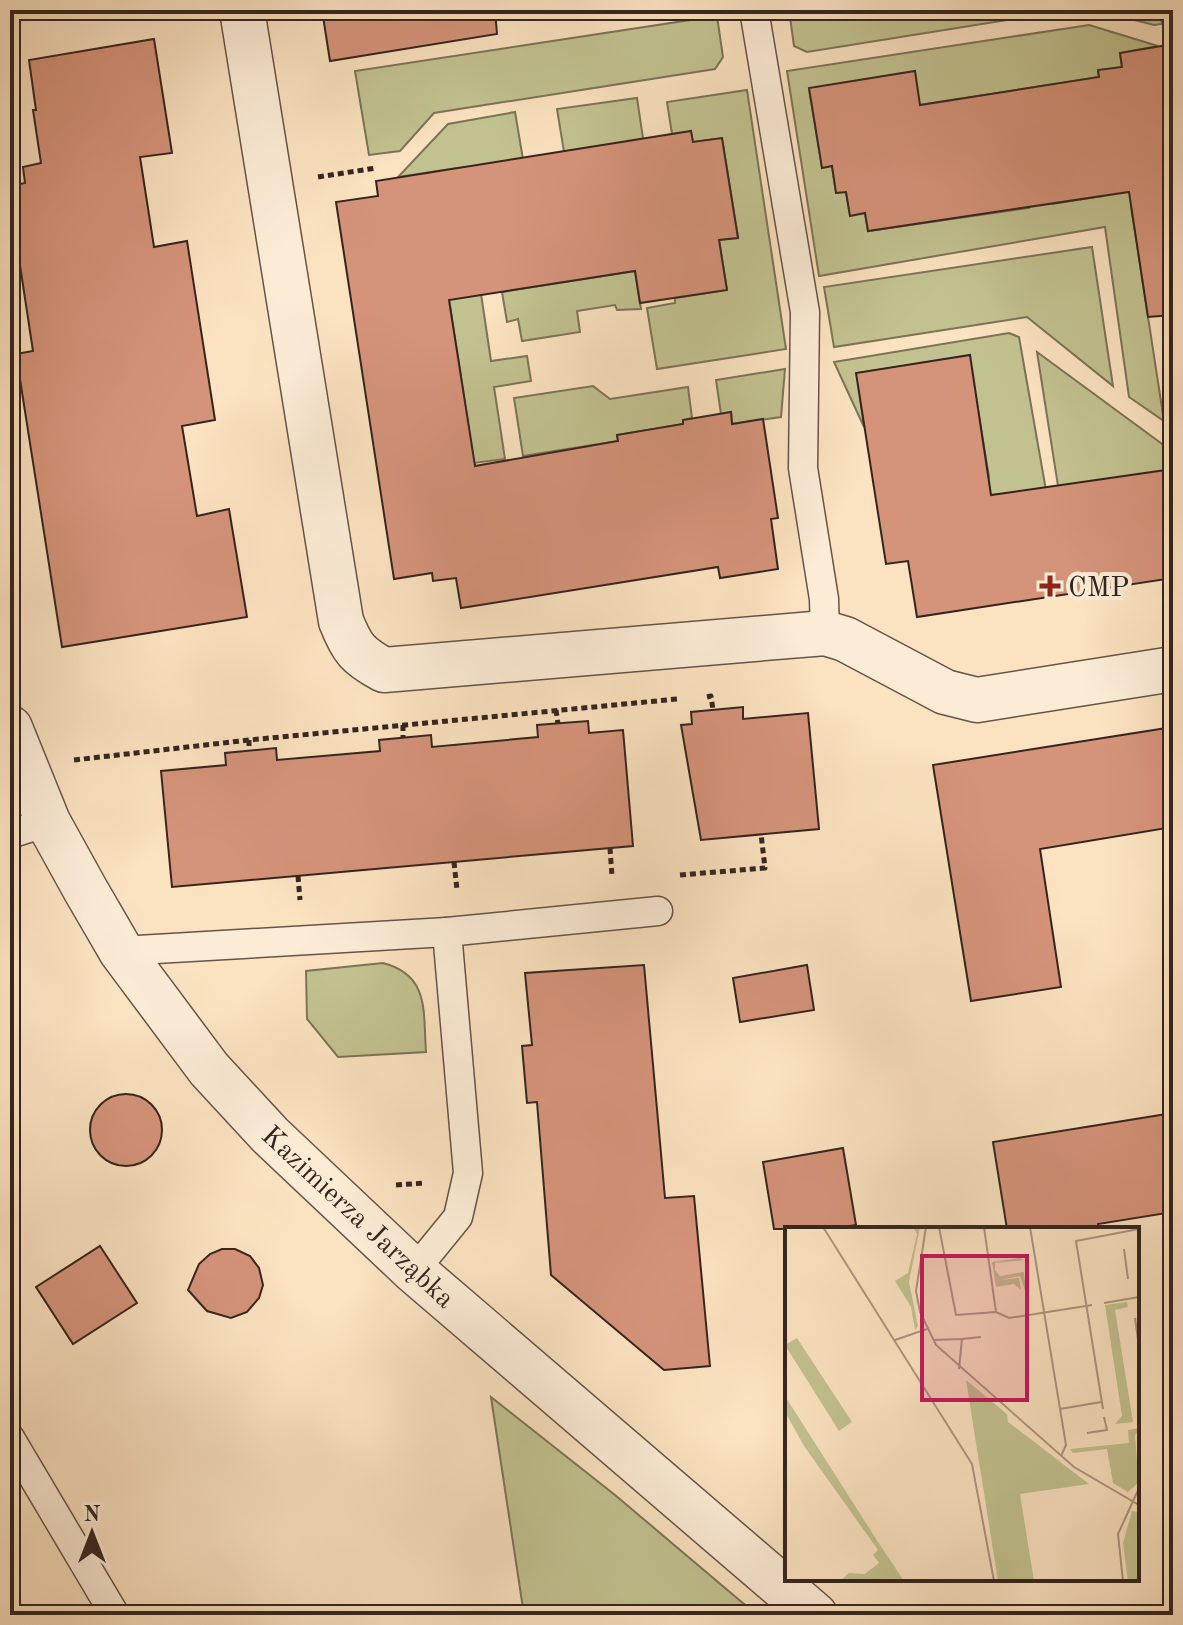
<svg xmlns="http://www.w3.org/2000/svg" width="1183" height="1625" font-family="'Old Standard TT',serif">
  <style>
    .green { fill: #c2c290; stroke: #7c7458; stroke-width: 2 }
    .building { fill: #d5937a; stroke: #35251f; stroke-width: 2 }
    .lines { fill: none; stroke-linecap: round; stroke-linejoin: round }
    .service-casing { stroke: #665447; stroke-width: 31 }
    .minor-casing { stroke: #665447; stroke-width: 47 }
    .path { stroke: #35251f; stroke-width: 5; stroke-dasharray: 6 4; stroke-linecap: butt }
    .service { stroke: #fcecd6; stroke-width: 28 }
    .minor { stroke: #fcecd6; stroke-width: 44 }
    .poi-dot { fill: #8f2418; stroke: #fcecd6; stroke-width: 3 }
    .labels { text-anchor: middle; stroke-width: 8; stroke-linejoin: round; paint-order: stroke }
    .poi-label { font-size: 28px; fill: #35251f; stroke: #fcecd6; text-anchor: start }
    .street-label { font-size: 28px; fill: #35251f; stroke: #fcecd6 }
    .inset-road { fill: none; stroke: #ac9680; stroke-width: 2 }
    .view { fill: #c2185b; fill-opacity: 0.15; stroke: #c2185b; stroke-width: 4 }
    .inset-edge { fill: none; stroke: #35251f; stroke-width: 4 }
  </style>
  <rect width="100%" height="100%" fill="#fbe2c0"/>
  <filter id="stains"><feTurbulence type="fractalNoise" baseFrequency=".0025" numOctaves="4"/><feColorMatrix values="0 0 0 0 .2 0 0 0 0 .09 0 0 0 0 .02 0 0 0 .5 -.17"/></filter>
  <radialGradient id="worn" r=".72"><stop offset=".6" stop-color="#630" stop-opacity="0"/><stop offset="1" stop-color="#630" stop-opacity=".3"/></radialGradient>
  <g class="green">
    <path d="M789 10H1069L807 52 794 46Z"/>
    <path d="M1095 10H1160L1162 24 1154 25Z"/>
    <path d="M717 16 723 57 715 69 434 113 400 151 369 155 355 71Z"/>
    <path d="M1089 25 1158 46 1120 53 1122 67 1098 70 1099 77 920 105 809 89 822 167 832 166 836 193 846 192 850 215 865 213 868 231 1029 208V202L1051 199 1053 204 1102 196 1139 181 1131 206 1164 421 1129 397 1105 227 819 276 787 71Z"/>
    <path d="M747 90 786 349 657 369 647 308 675 303V298L727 290 719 240 738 237 722 138 693 142 691 132 672 134 667 102Z"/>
    <path d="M637 98 644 145 564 152 557 109Z"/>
    <path d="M515 112 524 165 457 168 398 177 448 124Z"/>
    <path d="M1092 247 1113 386 1027 317 834 347 824 287Z"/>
    <path d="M635 271 641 309 617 310 615 305 577 311 580 332 522 341 518 319 507 322 502 292Z"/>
    <path d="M480 287 491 361 527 356 531 381 494 387 505 459 474 463 448 293Z"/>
    <path d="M1009 333 1019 337 1047 496 982 507 989 477 969 356 857 373 864 427 834 362Z"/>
    <path d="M1037 352 1169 449H1173V477L1058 486Z"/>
    <path d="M785 369 781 417 732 424 731 412 721 414 716 380Z"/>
    <path d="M593 386 610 399 688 387 692 418 683 420V424L617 435 618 441 523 456 514 398Z"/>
    <path d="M383 963C430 975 423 1012 426 1052L338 1057 307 1019 306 971Z"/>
    <path d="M491 1397 615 1495 757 1615H524Z"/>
  </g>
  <g class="building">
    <path d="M322 10H495L497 34 330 61Z"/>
    <path d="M154 39 172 153 140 157 154 247 187 241 215 420 182 426 197 516 229 509 247 617 62 647 16 354 33 351 16 239 10 240V186L25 183 23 167 41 163 33 110H36L29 60Z"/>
    <path d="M1173 44V315L1148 317 1129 192 868 231 865 213 850 216 846 192 836 193 832 166 822 168 809 88 915 71 920 105 1099 77 1098 70 1122 67 1120 53Z"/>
    <path d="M691 131 693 142 722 138 738 238 719 240 727 290 640 303 635 271 449 300 475 466 618 441 617 435 683 424V420L731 412 732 424 763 419 778 518 771 519 778 569 720 578 718 567 461 608 456 578 433 581 432 573 394 579 336 202 378 196 376 181Z"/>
    <path d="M970 355 991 495 1173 469V578L917 617 908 561 886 564 856 373Z"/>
    <path d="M743 707V719L808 713 819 829 701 840 681 725 692 724 691 712Z"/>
    <path d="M588 721 589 733 623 730 633 846 172 887 161 771 226 765 225 753 276 748 277 760 380 751 379 740 431 735 432 747 538 737 537 725Z"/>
    <path d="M1173 727V827L1040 849 1061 987 971 1001 933 765Z"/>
    <path d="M644 965 665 1198 694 1196 710 1366 664 1370 551 1275 537 1102 527 1103 522 1046 532 1045 525 973Z"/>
    <path d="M807 965 814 1010 740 1022 733 978Z"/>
    <circle cx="126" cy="1130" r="36"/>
    <path d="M1173 1113V1212L1098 1224 1099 1229H1007L993 1142Z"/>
    <path d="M843 1148 856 1225 830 1229H774L763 1162Z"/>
    <path d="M100 1246 137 1303 73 1344 36 1287Z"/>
    <path d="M222 1249H235L250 1256 259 1268 263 1285 259 1298 247 1312 231 1318 207 1311 188 1290 199 1264 210 1254Z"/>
  </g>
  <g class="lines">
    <g class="service-casing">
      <g id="service">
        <path d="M754 10 805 312 803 468 824 599 825 633"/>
        <path d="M10 834 48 822"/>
        <path d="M121 951 447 932"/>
        <path d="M414 1271 458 1217 468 1173 447 932 658 911"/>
        <path d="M10 1438 115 1615"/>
      </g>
    </g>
    <g class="minor-casing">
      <g id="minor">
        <path d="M242 10 341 621C352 649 358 656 384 670L825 633 845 639 945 692 977 700 1173 669"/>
        <path d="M10 728 48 822 85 889 121 951 209 1069 270 1135 414 1271 815 1615"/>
      </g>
    </g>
    <g class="path">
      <path d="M1167 37 1173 36"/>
      <path d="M318 177 376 168"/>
      <path d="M707 697 711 696 713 710"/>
      <path d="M556 710 558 724"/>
      <path d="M403 725V737"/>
      <path d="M249 740V751"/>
      <path d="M74 760 249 740 677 699"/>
      <path d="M610 848 612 876"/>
      <path d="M454 862 457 890"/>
      <path d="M680 875 765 868 761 834"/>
      <path d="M298 876 300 900"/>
      <path d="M396 1185 425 1183"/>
    </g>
    <use href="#service" class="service"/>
    <use href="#minor" class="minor"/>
  </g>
  <path class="poi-dot" d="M1046 574h8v8h8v8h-8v8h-8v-8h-8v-8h8z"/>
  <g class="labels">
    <g class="poi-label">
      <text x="1068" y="596">CMP</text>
    </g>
    <g class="street-label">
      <text transform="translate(359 1216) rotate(43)" y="10">Kazimierza Jarząbka</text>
    </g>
  </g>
  <g transform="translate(785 1227)">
    <rect width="354" height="354" fill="#fbe2c0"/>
    <path d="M128 0H135L124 55 133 99 130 103 126 80 110 54 123 46 132 7ZM234 31 240 33 210 36V43L215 49 239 45 241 66 235 49 215 53 234 51 236 63 229 57 211 60 207 35ZM342 75 343 80 330 83 348 195 330 197 337 189 320 78ZM12 111 67 195 54 204 0 118ZM181 153 222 187 223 195 304 257 235 267 249 354H213ZM0 169 93 315 119 354H55L64 346 80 347 94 336 88 328 93 323 19 219 0 185ZM354 201 350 209 354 255 343 265 328 256 322 222 288 226 285 222 344 216 343 203ZM347 284 354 285V354H343L338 316Z" fill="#c2c290"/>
    <path class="inset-road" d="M38 0 187 237 209 354M141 0 131 64 135 85 151 118 289 240 354 278M154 0 171 88 211 85 224 91 307 78M199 0 211 85M245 0 281 218 276 229M339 22 343 52M319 76 354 70M350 91 354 120M110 113 142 102M148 113 177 112M174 142 177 112 196 110M275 182 316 175M318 182 291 14 354 2M302 206 322 203 319 190M338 354 333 307 354 261"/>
    <path class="view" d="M137 29H242V173H137Z"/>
    <rect width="354" height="354" class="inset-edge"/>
  </g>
  <rect width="1183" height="1625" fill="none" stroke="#fbe2c0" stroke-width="40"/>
  <rect x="12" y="12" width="1159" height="1601" fill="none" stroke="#35251f" stroke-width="4"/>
  <rect x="20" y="20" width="1143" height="1585" fill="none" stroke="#35251f" stroke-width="2"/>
  <g transform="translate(92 1533)" stroke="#fcecd6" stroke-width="6" paint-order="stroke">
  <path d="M0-6L14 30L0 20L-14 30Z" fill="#35251f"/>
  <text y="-12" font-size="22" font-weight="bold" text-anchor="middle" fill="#35251f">N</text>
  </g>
  <rect width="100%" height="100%" filter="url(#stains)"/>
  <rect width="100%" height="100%" fill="url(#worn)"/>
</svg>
